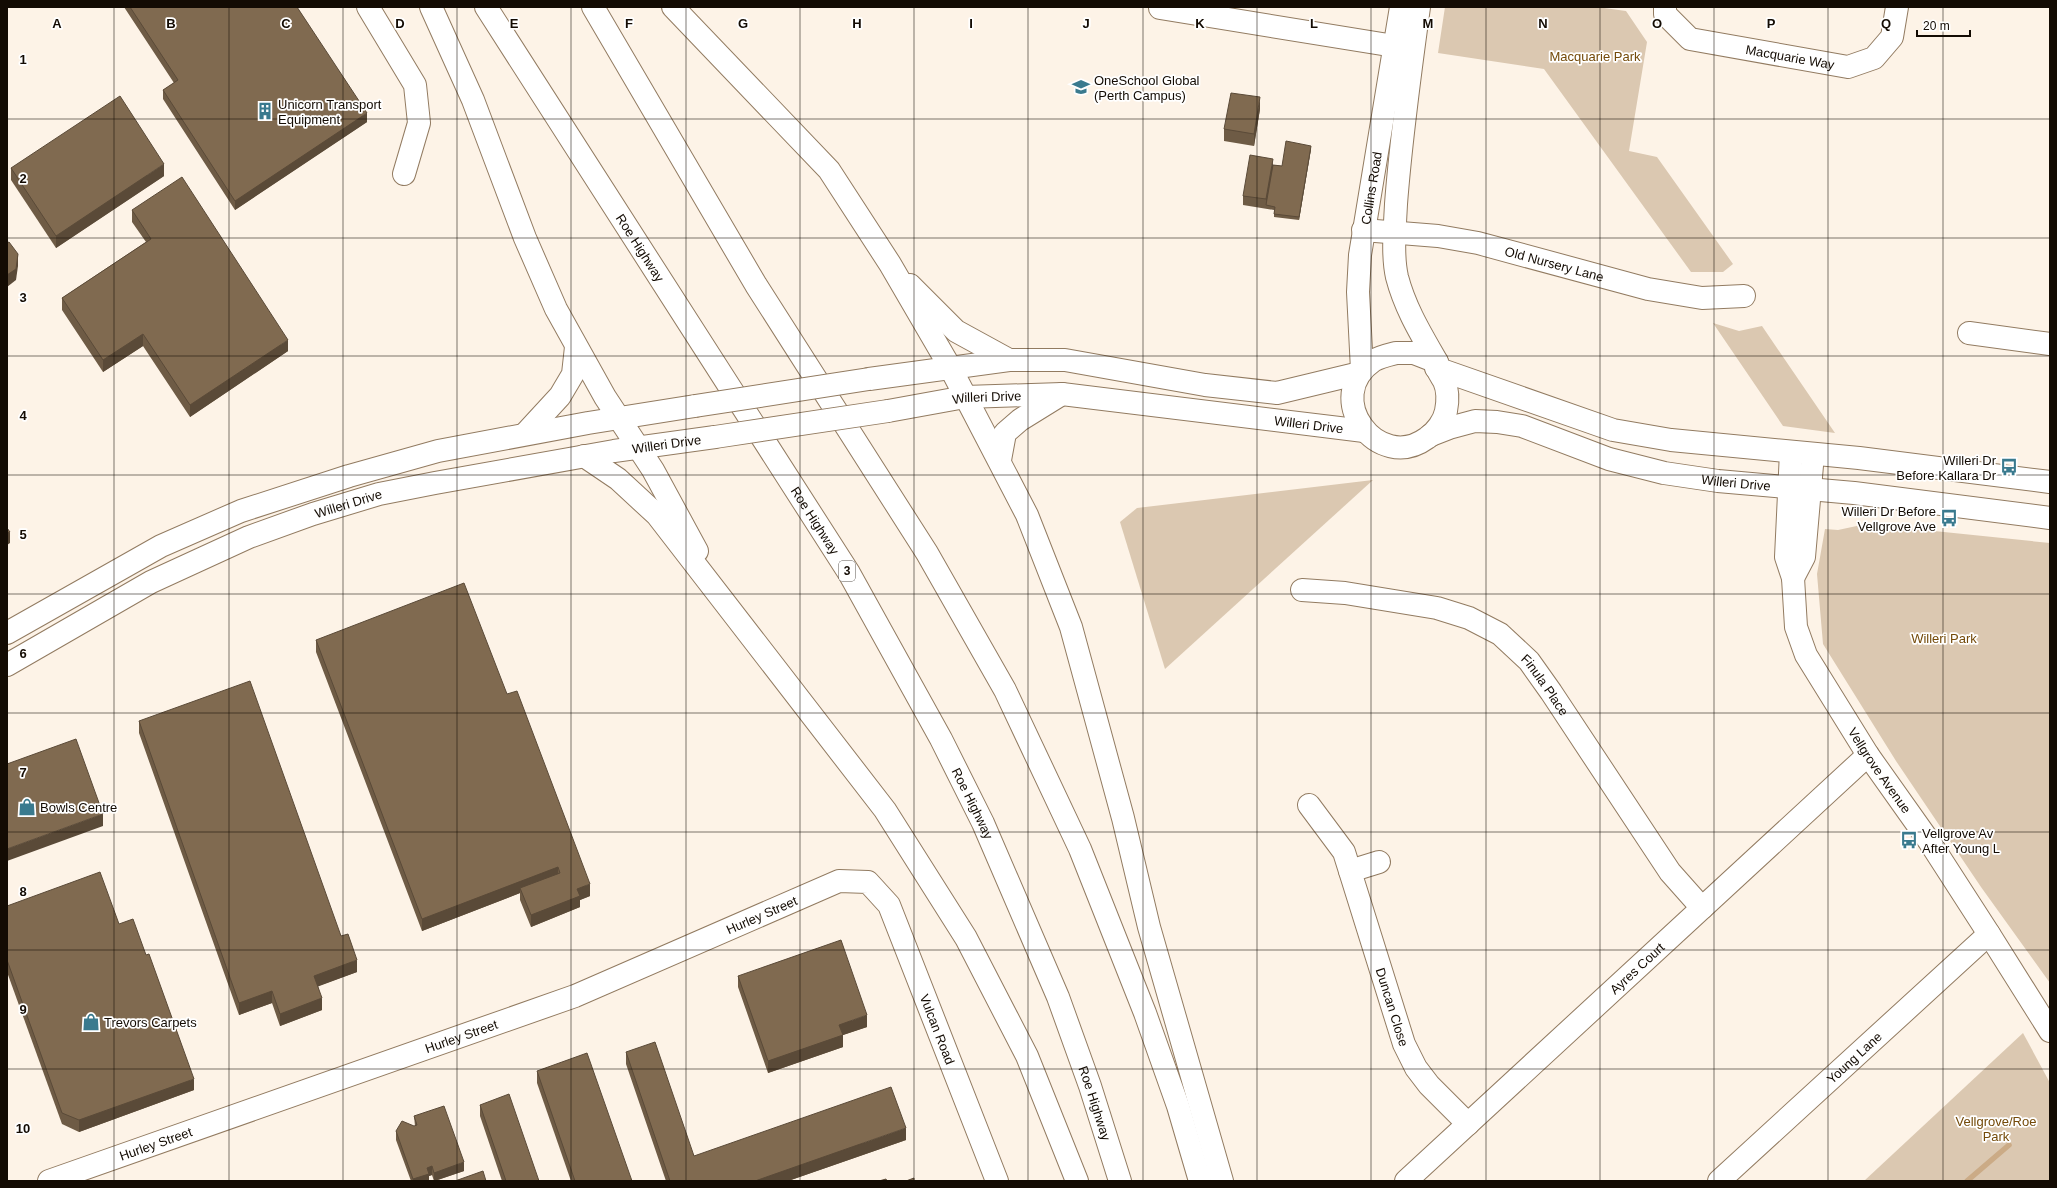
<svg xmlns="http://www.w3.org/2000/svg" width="2057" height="1188" font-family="Helvetica,sans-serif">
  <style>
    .green { fill: #dbc8b1 }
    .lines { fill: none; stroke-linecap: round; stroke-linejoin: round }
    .stream { stroke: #cbab86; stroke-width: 5.5 }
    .minor-casing { stroke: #927b61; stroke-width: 24 }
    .major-casing { stroke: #927b61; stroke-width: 24 }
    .highway-casing { stroke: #927b61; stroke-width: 24 }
    .minor { stroke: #fff; stroke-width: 22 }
    .major { stroke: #fff; stroke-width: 22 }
    .highway { stroke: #fff; stroke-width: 22 }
    .major-bridge-casing { stroke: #927b61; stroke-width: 24; stroke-linecap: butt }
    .major-bridge { stroke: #fff; stroke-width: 22 }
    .wall { fill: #6e5b45 }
    .shaded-wall { fill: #5a4a38 }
    .building { fill: #806a50; stroke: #5a4a38 }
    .grid { fill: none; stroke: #130b03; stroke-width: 1; stroke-opacity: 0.55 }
    .labels { text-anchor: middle; stroke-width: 3.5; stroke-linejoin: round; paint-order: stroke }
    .shield { fill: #fff; stroke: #5a544f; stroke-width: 1 }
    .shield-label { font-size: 12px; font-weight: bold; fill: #130b03 }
    .park-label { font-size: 13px; fill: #744a09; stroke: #fff }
    .street-label { font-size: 13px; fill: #130b03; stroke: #fff }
    .poi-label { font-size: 13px; fill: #130b03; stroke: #fff; text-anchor: start }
    .grid-label { font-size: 13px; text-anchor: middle; font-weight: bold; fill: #130b03; stroke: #fff; stroke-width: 3.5; stroke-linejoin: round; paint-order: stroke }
  </style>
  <rect width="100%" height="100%" fill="#fdf3e7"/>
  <g class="green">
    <path d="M1445 7H1597L1626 11 1647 42 1629 151 1657 157 1733 264 1723 272H1691L1544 69 1438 53Z"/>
    <path d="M1713 323 1739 331 1762 326 1835 433 1783 426Z"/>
    <path d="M1373 480 1165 669 1120 522 1137 508Z"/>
    <path d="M1866 524 2050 543V983L1981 887 1896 761 1823 644 1817 574 1825 529 1838 530Z"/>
    <path d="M2023 1033 2050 1083V1181H1864Z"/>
  </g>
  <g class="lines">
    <path class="stream" d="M1967 1181 2009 1145"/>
    <g class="minor-casing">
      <g id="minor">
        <path d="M368 7 415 85 419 123 404 174"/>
        <path id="s1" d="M1665 7V14L1690 39 1848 67 1874 58 1892 37 1897 7"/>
        <path d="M1160 8 1413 49"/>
        <path id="s2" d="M1363 230 1438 236 1478 243 1648 289 1702 298 1744 296"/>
        <path d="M1969 333 2050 344"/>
        <path id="s3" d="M1791 452 1786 557 1793 578 1796 627 1806 655 1868 755 1929 841 1989 934 2050 1031"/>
        <path d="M1793 578 1804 557 1813 454"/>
        <path id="s4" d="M1302 590 1345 593 1437 608 1469 618 1500 634 1529 661 1551 692 1670 872 1702 908"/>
        <path id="s5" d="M1309 805 1344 852 1404 1044 1416 1068 1429 1085 1468 1124"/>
        <path d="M1350 871 1379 862"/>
        <path id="s6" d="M49 1181 575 996 839 881 868 882 889 905 997 1181"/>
        <path id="s7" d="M1406 1181 1868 755"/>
        <path id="s8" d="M1719 1181 1989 934"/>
      </g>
    </g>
    <g class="major-casing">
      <g id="major">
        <path d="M1419 7C1410 72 1401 138 1396 204 1395 226 1392 255 1397 277 1405 308 1421 334 1437 362"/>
        <path d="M1396 353H1414L1437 362C1436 370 1440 374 1444 381 1448 390 1448 401 1446 411 1444 421 1436 432 1427 438 1378 474 1321 397 1373 361 1379 357 1388 355 1396 353Z"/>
        <path d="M1436 368 1613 430 1671 440 1859 458 2050 482"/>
        <path id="s9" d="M1362 370 1358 292 1360 255 1401 7"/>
        <path d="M869 379 1009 360H1065L1205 385 1277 393 1360 373"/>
        <path id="s10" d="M888 411 965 397 1062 394 1364 431"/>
        <path id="s11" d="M1431 435 1449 428 1475 421 1497 422 1522 426 1609 459 1664 473 1718 481 1854 493 2050 518"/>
        <path d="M7 633 161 546 241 511 349 476 438 451 588 423 695 406"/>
        <path id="s12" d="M7 665 151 582 249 537 313 514 379 494 435 483 614 451 715 437"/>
      </g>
    </g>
    <g class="highway-casing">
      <g id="highway">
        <path d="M431 7 473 100 525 238 556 309 605 397 653 470 697 551"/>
        <path id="s13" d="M486 7 849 573 941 739 983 823 1058 997 1090 1086 1120 1181"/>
        <path d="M593 7 756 285 927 553 1005 690 1080 849 1145 1013 1178 1106 1200 1181"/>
        <path d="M673 7 829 170 890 264 950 367 1027 515 1071 627 1123 818 1149 927 1222 1181"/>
        <path d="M910 285 956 331 1009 360"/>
        <path d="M525 434 560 396 573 374 576 347"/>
        <path d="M584 456 618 479 657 515 885 810 966 938 1027 1056 1077 1181"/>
        <path d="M1000 460 1005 433 1020 420 1062 394"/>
      </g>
    </g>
    <use href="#minor" class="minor"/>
    <use href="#major" class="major"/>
    <use href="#highway" class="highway"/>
    <g class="major-bridge-casing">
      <g id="major-bridge">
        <path d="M695 406 869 379"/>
        <path d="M715 437 888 411"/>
      </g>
    </g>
    <use href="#major-bridge" class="major-bridge"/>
  </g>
  <g class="wall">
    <path d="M124 7H297L367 122 235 210 163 99V90L174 83Z"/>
    <path d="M1260 109 1254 146 1224 141V129Z"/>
    <path d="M1311 149 1299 220 1274 217V210L1243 205V196L1273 165 1282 166Z"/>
    <path d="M11 168 164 176 56 248 11 180Z"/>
    <path d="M132 210 288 351 190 417 143 346 103 372 62 310V298L146 242 132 222Z"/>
    <path d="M316 640 507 694 590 896 580 900V907L531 927 520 900V893L422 931 316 652Z"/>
    <path d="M139 721 341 936 357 972 318 986 322 1010 280 1026 272 1003 239 1015 139 733Z"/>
    <path d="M7 906 119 924 194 1090 79 1132 62 1124 7 972Z"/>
    <path d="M738 976 867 1027 843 1035V1047L768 1073 738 987Z"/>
    <path d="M626 1052 694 1156 906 1140 788 1181H666L626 1064Z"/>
    <path d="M537 1071 632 1181H571L537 1083Z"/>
    <path d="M480 1105 539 1181H502L480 1116Z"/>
    <path d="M414 1116 464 1171 435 1181H434L432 1175 429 1176V1181H411L396 1140V1131L415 1126Z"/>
  </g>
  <g class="shaded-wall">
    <path d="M1260 97V109L1254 146V134Z"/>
    <path d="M367 113V122L235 210V201Z"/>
    <path d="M1311 146V149L1299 220V217Z"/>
    <path d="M1273 159V168L1266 205V199Z"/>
    <path d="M164 164V176L56 248V236Z"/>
    <path d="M18 254V266L16 280 7 287V275Z"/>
    <path d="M143 334V346L103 372V360Z"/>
    <path d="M288 340V351L190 417V405Z"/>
    <path d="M10 532V543L7 545V533Z"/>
    <path d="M103 814V826L7 861V849Z"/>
    <path d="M558 867V879L520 888V893L422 931V919Z"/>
    <path d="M590 884V896L580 900V907L531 927V915L577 889Z"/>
    <path d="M357 960V972L314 988V976Z"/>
    <path d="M272 991V1003L239 1015V1003Z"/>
    <path d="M322 998V1010L280 1026V1014Z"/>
    <path d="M867 1015V1027L843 1035V1047L768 1073V1061L839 1025Z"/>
    <path d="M194 1079V1090L79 1132V1120Z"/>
    <path d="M906 1128V1140L788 1181H755Z"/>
    <path d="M464 1162V1171L434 1181V1173Z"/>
    <path d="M432 1166V1175L429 1176V1181H413V1179L427 1168Z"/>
  </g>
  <g class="building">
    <path d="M130 7H297L367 113 235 201 163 90 178 80Z"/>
    <path d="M1231 93 1260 97 1254 134 1224 129Z"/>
    <path d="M120 96 164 164 56 236 11 168Z"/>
    <path d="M1286 141 1311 146 1299 217 1274 214 1275 207 1266 205 1273 165 1282 166Z"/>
    <path d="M1250 155 1273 159 1266 199 1243 196Z"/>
    <path d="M182 177 288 340 190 405 143 334 103 360 62 298 151 239 132 210Z"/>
    <path d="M9 242 18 254 16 269 7 275V243Z"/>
    <path d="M7 528 10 532 7 533Z"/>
    <path d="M464 583 507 694 517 691 590 884 577 889 580 896 531 915 520 888 560 873 558 867 422 919 316 640Z"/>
    <path d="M250 681 341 936 348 934 357 960 314 976 322 998 280 1014 272 991 239 1003 139 721Z"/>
    <path d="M76 739 103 814 7 849V764Z"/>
    <path d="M100 872 119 924 133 919 146 955 149 954 194 1079 79 1120 62 1113 7 960V906Z"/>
    <path d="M841 940 867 1015 839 1025 843 1035 768 1061 738 976Z"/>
    <path d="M655 1042 694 1156 891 1087 906 1128 755 1181H670L626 1052Z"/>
    <path d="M587 1053 632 1181H575L537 1071Z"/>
    <path d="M509 1094 539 1181H506L480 1105Z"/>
    <path d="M444 1106 464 1162 434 1173 432 1166 427 1168 429 1174 413 1179 396 1131 402 1121 414 1126 417 1125 414 1116Z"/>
    <path d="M483 1171 486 1181H455Z"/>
    <path d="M914 1178V1181H906Z"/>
    <path d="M886 1179 887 1181H879Z"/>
  </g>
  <path class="grid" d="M114 7V1181M229 7V1181M343 7V1181M457 7V1181M571 7V1181M686 7V1181M800 7V1181M914 7V1181M1028 7V1181M1143 7V1181M1257 7V1181M1371 7V1181M1486 7V1181M1600 7V1181M1714 7V1181M1828 7V1181M1943 7V1181M7 119H2050M7 238H2050M7 356H2050M7 475H2050M7 594H2050M7 713H2050M7 832H2050M7 950H2050M7 1069H2050"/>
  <defs>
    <g id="school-bare" transform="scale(1.38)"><path d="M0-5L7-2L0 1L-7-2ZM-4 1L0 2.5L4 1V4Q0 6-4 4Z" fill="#3a7a8e" stroke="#fff" stroke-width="2.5" paint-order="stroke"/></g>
    <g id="building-bare" transform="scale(1.38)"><path d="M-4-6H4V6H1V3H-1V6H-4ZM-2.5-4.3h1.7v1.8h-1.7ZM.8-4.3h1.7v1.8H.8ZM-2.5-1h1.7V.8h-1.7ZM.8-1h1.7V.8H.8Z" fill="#3a7a8e" stroke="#fff" stroke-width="2.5" paint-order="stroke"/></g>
    <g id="bus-bare" transform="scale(1.38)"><path d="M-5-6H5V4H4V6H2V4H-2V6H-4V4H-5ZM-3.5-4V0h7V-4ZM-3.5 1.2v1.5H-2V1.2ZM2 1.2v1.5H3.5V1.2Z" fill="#3a7a8e" stroke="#fff" stroke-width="2.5" paint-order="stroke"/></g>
    <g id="shop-bare" transform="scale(1.38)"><path d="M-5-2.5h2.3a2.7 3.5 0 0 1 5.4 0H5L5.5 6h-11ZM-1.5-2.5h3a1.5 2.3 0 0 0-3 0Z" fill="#3a7a8e" stroke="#fff" stroke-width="2.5" paint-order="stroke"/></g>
  </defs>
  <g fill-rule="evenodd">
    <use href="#school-bare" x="1081" y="87"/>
    <use href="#building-bare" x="265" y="111"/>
    <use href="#bus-bare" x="2009" y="467"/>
    <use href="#bus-bare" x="1949" y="518"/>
    <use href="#shop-bare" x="27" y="807"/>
    <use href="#bus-bare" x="1909" y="840"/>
    <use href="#shop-bare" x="91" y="1022"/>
  </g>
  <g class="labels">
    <rect class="shield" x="839" y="561" width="16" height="20" rx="3"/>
    <g class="shield-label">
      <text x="847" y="575">3</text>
    </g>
    <g class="park-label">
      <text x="1595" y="61">Macquarie Park</text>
      <text x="1944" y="643">Willeri Park</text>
      <text x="1996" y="1126">Vellgrove/Roe<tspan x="1996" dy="15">Park</tspan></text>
    </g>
    <g class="street-label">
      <text dy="5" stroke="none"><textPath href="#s1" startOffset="144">Macquarie Way</textPath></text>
      <text dy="5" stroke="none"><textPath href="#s9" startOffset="183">Collins Road</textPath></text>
      <text dy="5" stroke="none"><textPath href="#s13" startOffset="286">Roe Highway</textPath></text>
      <text dy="5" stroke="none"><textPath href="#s2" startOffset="195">Old Nursery Lane</textPath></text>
      <text dy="5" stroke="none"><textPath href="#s10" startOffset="100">Willeri Drive</textPath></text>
      <text dy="5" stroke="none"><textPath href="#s10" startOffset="424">Willeri Drive</textPath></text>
      <text dy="5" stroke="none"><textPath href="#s12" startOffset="703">Willeri Drive</textPath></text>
      <text dy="5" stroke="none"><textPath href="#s11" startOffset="316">Willeri Drive</textPath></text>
      <text dy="5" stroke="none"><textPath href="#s12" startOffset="379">Willeri Drive</textPath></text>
      <text dy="5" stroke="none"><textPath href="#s13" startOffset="610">Roe Highway</textPath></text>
      <text dy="5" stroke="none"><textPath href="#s4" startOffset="273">Finula Place</textPath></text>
      <text dy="5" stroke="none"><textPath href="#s3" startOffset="343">Vellgrove Avenue</textPath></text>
      <text dy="5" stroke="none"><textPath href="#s13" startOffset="934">Roe Highway</textPath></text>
      <text dy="5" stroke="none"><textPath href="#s6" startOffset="761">Hurley Street</textPath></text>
      <text dy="5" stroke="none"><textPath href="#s7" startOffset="314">Ayres Court</textPath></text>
      <text dy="5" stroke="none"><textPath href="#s5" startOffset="221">Duncan Close</textPath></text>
      <text dy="5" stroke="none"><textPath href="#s6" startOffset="1039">Vulcan Road</textPath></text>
      <text dy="5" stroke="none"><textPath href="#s6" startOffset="437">Hurley Street</textPath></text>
      <text dy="5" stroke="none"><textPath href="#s8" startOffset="183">Young Lane</textPath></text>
      <text dy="5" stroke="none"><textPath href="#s13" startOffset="1258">Roe Highway</textPath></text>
      <text dy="5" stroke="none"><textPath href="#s6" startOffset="113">Hurley Street</textPath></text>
    </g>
    <g class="poi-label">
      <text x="1094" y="85">OneSchool Global<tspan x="1094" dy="15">(Perth Campus)</tspan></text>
      <text x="278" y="109">Unicorn Transport<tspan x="278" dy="15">Equipment</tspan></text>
      <text x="1996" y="465" text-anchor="end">Willeri Dr<tspan x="1996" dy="15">Before Kallara Dr</tspan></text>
      <text x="1936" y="516" text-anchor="end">Willeri Dr Before<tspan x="1936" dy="15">Vellgrove Ave</tspan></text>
      <text x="40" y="812">Bowls Centre</text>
      <text x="1922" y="838">Vellgrove Av<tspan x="1922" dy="15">After Young L</tspan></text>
      <text x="104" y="1027">Trevors Carpets</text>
    </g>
  </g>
  <g class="grid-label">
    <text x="57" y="28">A</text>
    <text x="171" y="28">B</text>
    <text x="286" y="28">C</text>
    <text x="400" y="28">D</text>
    <text x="514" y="28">E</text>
    <text x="629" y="28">F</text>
    <text x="743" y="28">G</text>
    <text x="857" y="28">H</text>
    <text x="971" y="28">I</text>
    <text x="1086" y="28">J</text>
    <text x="1200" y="28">K</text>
    <text x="1314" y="28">L</text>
    <text x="1428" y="28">M</text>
    <text x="1543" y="28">N</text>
    <text x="1657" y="28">O</text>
    <text x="1771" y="28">P</text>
    <text x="1886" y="28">Q</text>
    <text x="23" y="64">1</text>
    <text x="23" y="183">2</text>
    <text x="23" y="302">3</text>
    <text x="23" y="420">4</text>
    <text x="23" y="539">5</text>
    <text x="23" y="658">6</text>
    <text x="23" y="777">7</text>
    <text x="23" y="896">8</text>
    <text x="23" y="1014">9</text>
    <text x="23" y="1133">10</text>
  </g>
  <rect width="2057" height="1188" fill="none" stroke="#130b03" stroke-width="16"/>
  <path d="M1917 30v6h53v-6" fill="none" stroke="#130b03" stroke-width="2"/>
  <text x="1923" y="30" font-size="12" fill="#130b03" stroke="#ffffff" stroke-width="3" paint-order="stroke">20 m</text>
</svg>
